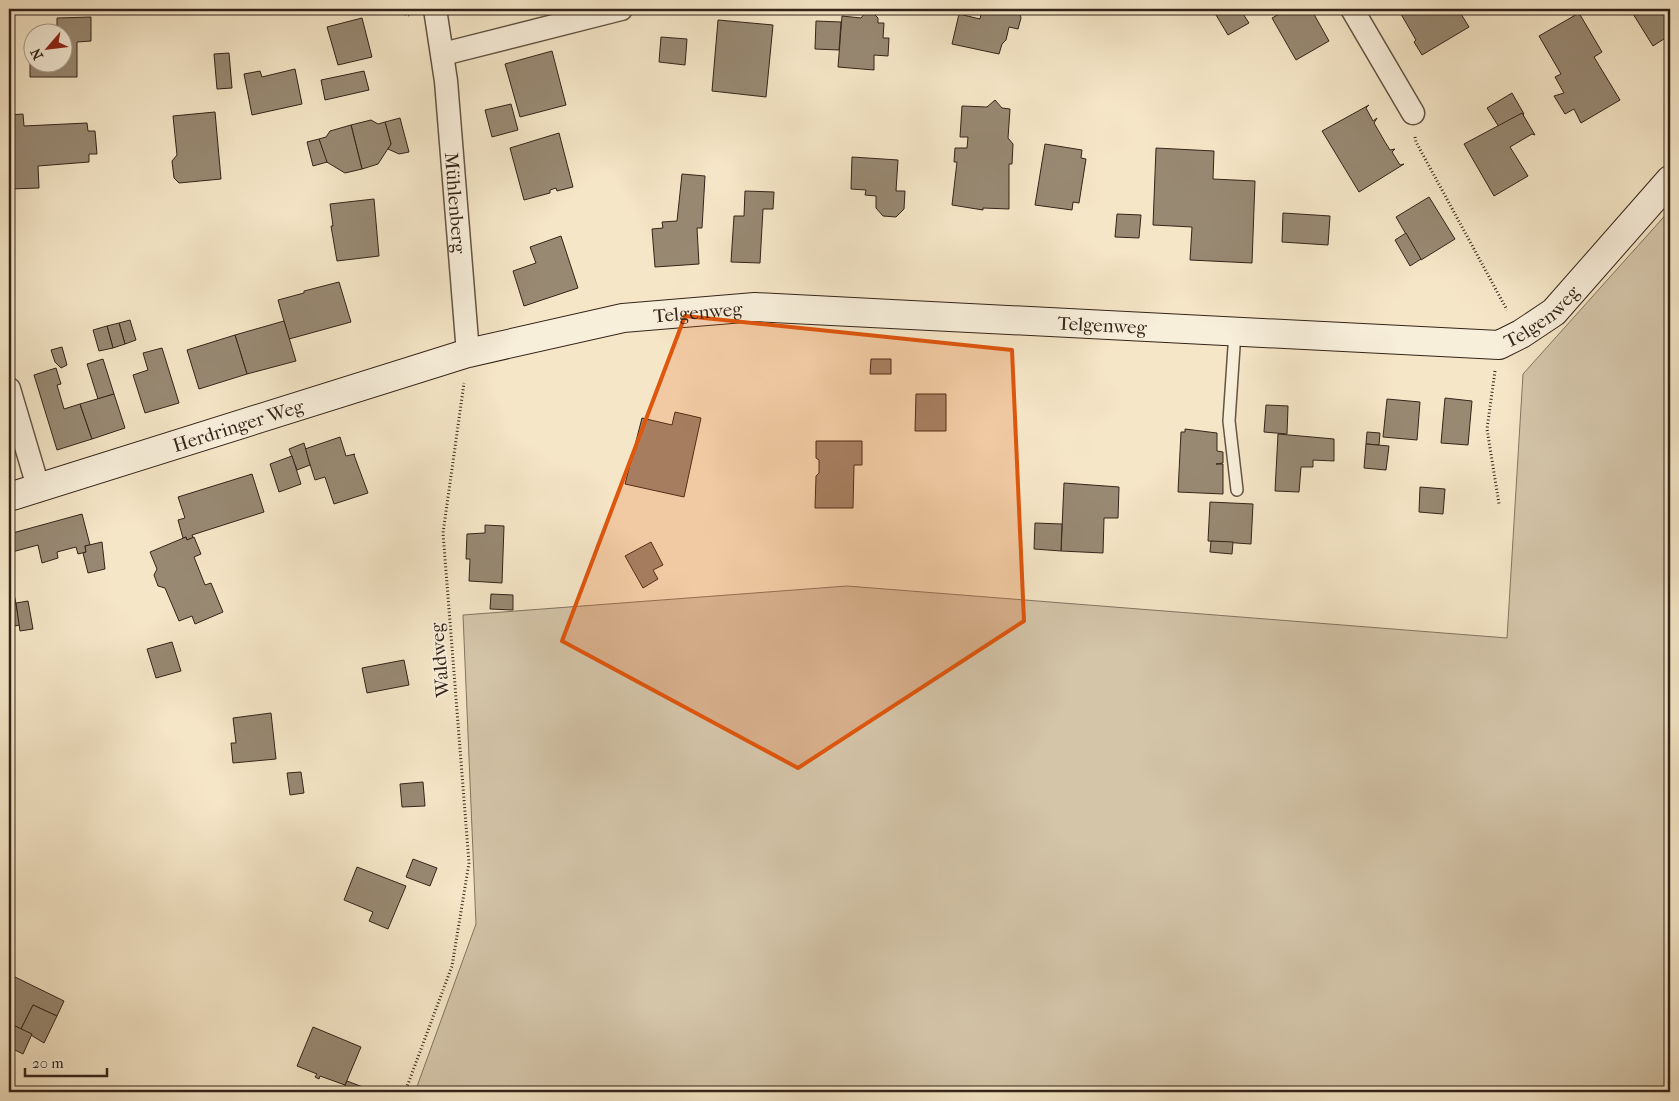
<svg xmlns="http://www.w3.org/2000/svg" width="1679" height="1101" font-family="'IM FELL French Canon',serif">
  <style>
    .green { fill: #d4c5a9; stroke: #847461 }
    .building { fill: #988973; stroke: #342419 }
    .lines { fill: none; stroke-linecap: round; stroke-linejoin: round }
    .service-casing { stroke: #645444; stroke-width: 14 }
    .minor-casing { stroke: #645444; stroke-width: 25 }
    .secondary-casing { stroke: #342419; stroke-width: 30 }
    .path { stroke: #342419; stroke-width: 3; stroke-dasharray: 1 2.5; stroke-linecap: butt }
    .service { stroke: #f8efdb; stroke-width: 11 }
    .minor { stroke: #f8efdb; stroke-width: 22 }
    .secondary { stroke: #f8efdb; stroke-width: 28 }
    .marked { fill: #df560d; fill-opacity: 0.2; stroke: #df560d; stroke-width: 4; stroke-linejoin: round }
    .labels { text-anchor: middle; stroke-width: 4; stroke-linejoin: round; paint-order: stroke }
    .street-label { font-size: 19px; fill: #342419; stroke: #f8efdb }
  </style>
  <rect width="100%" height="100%" fill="#f5e6c7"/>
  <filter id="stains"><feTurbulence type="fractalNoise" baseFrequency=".004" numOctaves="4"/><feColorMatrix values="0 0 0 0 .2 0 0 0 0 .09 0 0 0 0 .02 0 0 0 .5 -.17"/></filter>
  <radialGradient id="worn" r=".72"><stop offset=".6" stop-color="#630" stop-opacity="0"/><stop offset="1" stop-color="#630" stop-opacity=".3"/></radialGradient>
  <path class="green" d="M1670 210V1092H415L476 924 463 615 847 586 1507 638 1523 374Z"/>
  <g class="building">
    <path d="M982 9H1019L1021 18 1018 29 1009 27 1006 40 1002 44 999 54 952 44 959 14 980 19Z"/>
    <path d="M1227 9H1240L1249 23 1228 35 1216 15Z"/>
    <path d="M1288 9H1311L1329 41 1296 60 1272 18Z"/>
    <path d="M1398 9H1458L1469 27 1422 55 1414 42 1416 40Z"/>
    <path d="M1630 9H1670V35L1653 46Z"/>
    <path d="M866 12 873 13 878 18V23H884L883 38H889L888 56 874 55V70L838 67 842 16 861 18Z"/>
    <path d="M1579 13 1602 52 1594 57 1620 100 1581 123 1574 109 1565 114 1554 96 1564 93 1555 77 1561 74 1539 36Z"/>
    <path d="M91 17V41L77 42V77H30V42H32V62H62V32H37V27L57 26V18Z"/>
    <path d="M362 18 372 57 338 65 327 27Z"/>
    <path d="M718 20 773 25 766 97 712 91Z"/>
    <path d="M816 21 841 22 839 50 815 49Z"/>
    <path d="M661 37 687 39 685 65 659 62Z"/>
    <path d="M552 51 566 105 520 117 505 64Z"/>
    <path d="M229 53 232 88 217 89 214 54Z"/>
    <path d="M295 69 302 104 252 115 244 74 260 71 262 77Z"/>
    <path d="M364 71 369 90 325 100 321 80Z"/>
    <path d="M1512 93 1524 114 1499 127 1487 108Z"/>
    <path d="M995 100 1002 108 1010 109 1008 138 1013 144 1012 164H1009V209L983 208V210L952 205 957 162H954L955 148H967L968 137H960L962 106 987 107Z"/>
    <path d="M511 104 518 130 492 137 485 110Z"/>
    <path d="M1369 105 1366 108 1373 121 1377 118 1374 123 1385 142 1390 150 1395 149 1392 152 1400 165 1404 164 1359 192 1322 131Z"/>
    <path d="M215 112 221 179 179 183 174 178 172 161 177 155 173 116Z"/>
    <path d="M1522 113 1535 135 1532 134 1510 147 1528 176 1494 196 1464 144Z"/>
    <path d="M23 114 24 126 87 123 88 131H95L97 154H89V162L38 166 39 188 9 189V115Z"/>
    <path d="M400 118 409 152 399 154 388 149 391 144 385 122Z"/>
    <path d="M371 120 378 124 385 122 391 144 378 164 362 169 351 125Z"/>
    <path d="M351 125 362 169 345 173 325 161 319 139 326 137 330 131Z"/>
    <path d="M559 133 573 187 557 191 556 188 550 190V193L524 200 510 148Z"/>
    <path d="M319 139 327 162 313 166 307 142Z"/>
    <path d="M1045 144 1082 150 1081 158 1086 159 1079 203 1073 202 1072 210 1035 205Z"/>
    <path d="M1156 148 1214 151 1213 179 1255 181 1252 263 1190 260 1192 227 1153 225Z"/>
    <path d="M852 157 898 160 896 191H905L904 209 896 217 883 216 876 208V196L865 195 866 190 851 189Z"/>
    <path d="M682 174 705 176 702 228H697L699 264 655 267 652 229 663 228 662 222 677 221Z"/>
    <path d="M745 191 774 192 773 209H763L760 263 731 262 734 216H744Z"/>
    <path d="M1429 197 1455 239 1421 260 1396 217Z"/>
    <path d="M374 199 379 256 337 261 331 226H333L330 204Z"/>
    <path d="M1283 213 1330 216 1328 245 1282 242Z"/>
    <path d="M1117 214 1141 215 1139 238 1115 237Z"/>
    <path d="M1406 233 1421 259 1410 266 1395 240Z"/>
    <path d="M561 236 578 288 524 306 513 271 536 263 530 247Z"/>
    <path d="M339 282 351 322 289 339 278 300 304 293V291Z"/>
    <path d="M130 320 136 340 125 344 119 323Z"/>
    <path d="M284 321 296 361 247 374 235 335Z"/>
    <path d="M119 323 125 344 113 348 107 326Z"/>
    <path d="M107 326 113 348 99 351 93 330Z"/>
    <path d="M235 335 247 374 199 389 187 350Z"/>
    <path d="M62 347 67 365 61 368 55 362 51 350Z"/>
    <path d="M162 348 179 403 145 413 133 375 148 370 143 353Z"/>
    <path d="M103 359 114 394 98 399 87 364Z"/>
    <path d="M871 359H891V374H870Z"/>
    <path d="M56 368 61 384 57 385 64 409 80 404 92 439 57 450 34 375Z"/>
    <path d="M114 394 125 428 92 439 80 404Z"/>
    <path d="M916 394H946V431H915Z"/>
    <path d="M1445 398 1472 401 1468 445 1441 443Z"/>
    <path d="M1387 399 1420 402 1417 440 1383 437Z"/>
    <path d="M1266 405 1288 406 1287 434 1264 432Z"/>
    <path d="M675 412 701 418 684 497 625 484 642 418 672 425Z"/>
    <path d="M1185 429 1217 433V451L1223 452V463L1216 464H1223V494L1178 492 1181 432H1185Z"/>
    <path d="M1367 432 1380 433 1379 445 1366 444Z"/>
    <path d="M1278 434 1334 439V461L1313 460V467H1301L1299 492 1275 491Z"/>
    <path d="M340 437 346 456 355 454 354 455 368 493 334 504 325 477 315 480 305 449Z"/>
    <path d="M816 441H862V465H854L853 508H815L816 476 819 473V460L816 458Z"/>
    <path d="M304 443 310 465 297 470 289 449Z"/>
    <path d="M1366 444 1389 446 1386 470 1364 468Z"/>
    <path d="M292 456 301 484 279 492 270 464Z"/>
    <path d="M252 474 264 512 192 535 193 538 187 540 186 537 183 538 178 520 185 518 178 497Z"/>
    <path d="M1064 483 1119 487 1118 518H1104L1103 553 1061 551Z"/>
    <path d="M1420 487 1445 489 1443 514 1419 512Z"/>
    <path d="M1210 502 1253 504 1251 544 1208 541Z"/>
    <path d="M82 514 90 545 85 546 86 552 78 554 76 547 57 552 58 558 42 563 38 545 12 552 9 534Z"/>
    <path d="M1035 523 1062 524 1061 551 1034 549Z"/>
    <path d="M485 525 504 526 502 583 469 581 470 559H466L467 534 485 533Z"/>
    <path d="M186 537 187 540 194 537 201 554 194 557 205 585 211 583 223 612 195 624 192 616 179 621 165 588 158 586 154 575 157 569 150 552Z"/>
    <path d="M1211 541 1233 542 1232 554 1210 552Z"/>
    <path d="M102 542 105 569 88 573 83 553 86 552 85 546Z"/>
    <path d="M651 542 663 565 653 570 658 579 643 588 625 556Z"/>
    <path d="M11 578 20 625 9 627V579Z"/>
    <path d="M491 594 513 595V610L490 609Z"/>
    <path d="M28 601 33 629 20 631 16 603Z"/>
    <path d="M172 642 181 671 156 678 147 649Z"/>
    <path d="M404 660 409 685 367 693 362 668Z"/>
    <path d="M271 713 276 759 233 763 231 743H236L233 718Z"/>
    <path d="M301 772 304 793 290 795 287 773Z"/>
    <path d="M423 782 425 806 402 807 400 784Z"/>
    <path d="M413 859 437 868 430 886 406 877Z"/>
    <path d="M357 867 406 886 388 929 369 921 373 912 344 900Z"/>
    <path d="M15 977 64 1001 57 1016 33 1005 21 1029 9 1023V993Z"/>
    <path d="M33 1005 57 1016 44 1043 21 1029Z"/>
    <path d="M13 1025 32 1034 23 1054 9 1047V1033Z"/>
    <path d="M313 1027 361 1047 345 1085 320 1076 319 1079 315 1077 317 1074 297 1066Z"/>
    <path d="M347 1081 376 1092H342Z"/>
  </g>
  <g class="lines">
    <g class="service-casing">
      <path id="service" d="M1235 332 1229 421 1237 490"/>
    </g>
    <g class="minor-casing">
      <g id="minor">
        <path id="s1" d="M435 9 446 81 468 353"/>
        <path d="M1352 9 1413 113"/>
        <path d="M443 54 621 9"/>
        <path d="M9 389 39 490"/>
      </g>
    </g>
    <g class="secondary-casing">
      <g id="secondary">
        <path id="s2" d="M9 497 468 353 623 318 755 307 1499 345 1521 334 1554 312 1670 180"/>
      </g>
    </g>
    <g class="path">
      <path d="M381 9 410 15"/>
      <path d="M1415 137 1416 142 1507 310"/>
      <path d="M1495 371 1487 429 1499 504"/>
      <path d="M1670 873V875"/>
      <path d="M405 1092 452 966 469 863 443 533 464 383"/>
    </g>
    <use href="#service" class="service"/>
    <use href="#minor" class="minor"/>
    <use href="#secondary" class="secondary"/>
  </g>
  <path class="marked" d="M685 316 1012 350 1024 621 798 768 562 641Z"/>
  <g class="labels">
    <g class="street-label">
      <text dy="7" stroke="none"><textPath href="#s1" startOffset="195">Mühlenberg</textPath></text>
      <text dy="7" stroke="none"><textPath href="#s2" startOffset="715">Telgenweg</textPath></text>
      <text dy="7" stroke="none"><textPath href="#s2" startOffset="1569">Telgenweg</textPath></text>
      <text dy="7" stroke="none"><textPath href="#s2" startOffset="1120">Telgenweg</textPath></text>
      <text dy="7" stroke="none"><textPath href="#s2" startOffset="240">Herdringer Weg</textPath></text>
      <text transform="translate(439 660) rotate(-95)" y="7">Waldweg</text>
    </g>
  </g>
  <rect width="1679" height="1101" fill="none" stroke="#f5e6c7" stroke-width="30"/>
  <rect x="10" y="10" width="1659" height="1081" fill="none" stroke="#342419" stroke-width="2.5"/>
  <rect x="15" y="15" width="1649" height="1071" fill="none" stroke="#342419"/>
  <g transform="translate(48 48) rotate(242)"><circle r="24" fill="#f8efdb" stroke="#aa9e8d"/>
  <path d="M0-4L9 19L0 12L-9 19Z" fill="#8f2418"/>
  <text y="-8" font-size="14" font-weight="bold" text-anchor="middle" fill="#342419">N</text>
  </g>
  <path d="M25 1068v8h82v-8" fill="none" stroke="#342419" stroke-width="2.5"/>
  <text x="32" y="1068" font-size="15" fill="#342419" stroke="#f8efdb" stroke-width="4" paint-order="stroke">20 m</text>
  <rect width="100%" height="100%" filter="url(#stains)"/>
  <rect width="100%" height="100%" fill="url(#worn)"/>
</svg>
